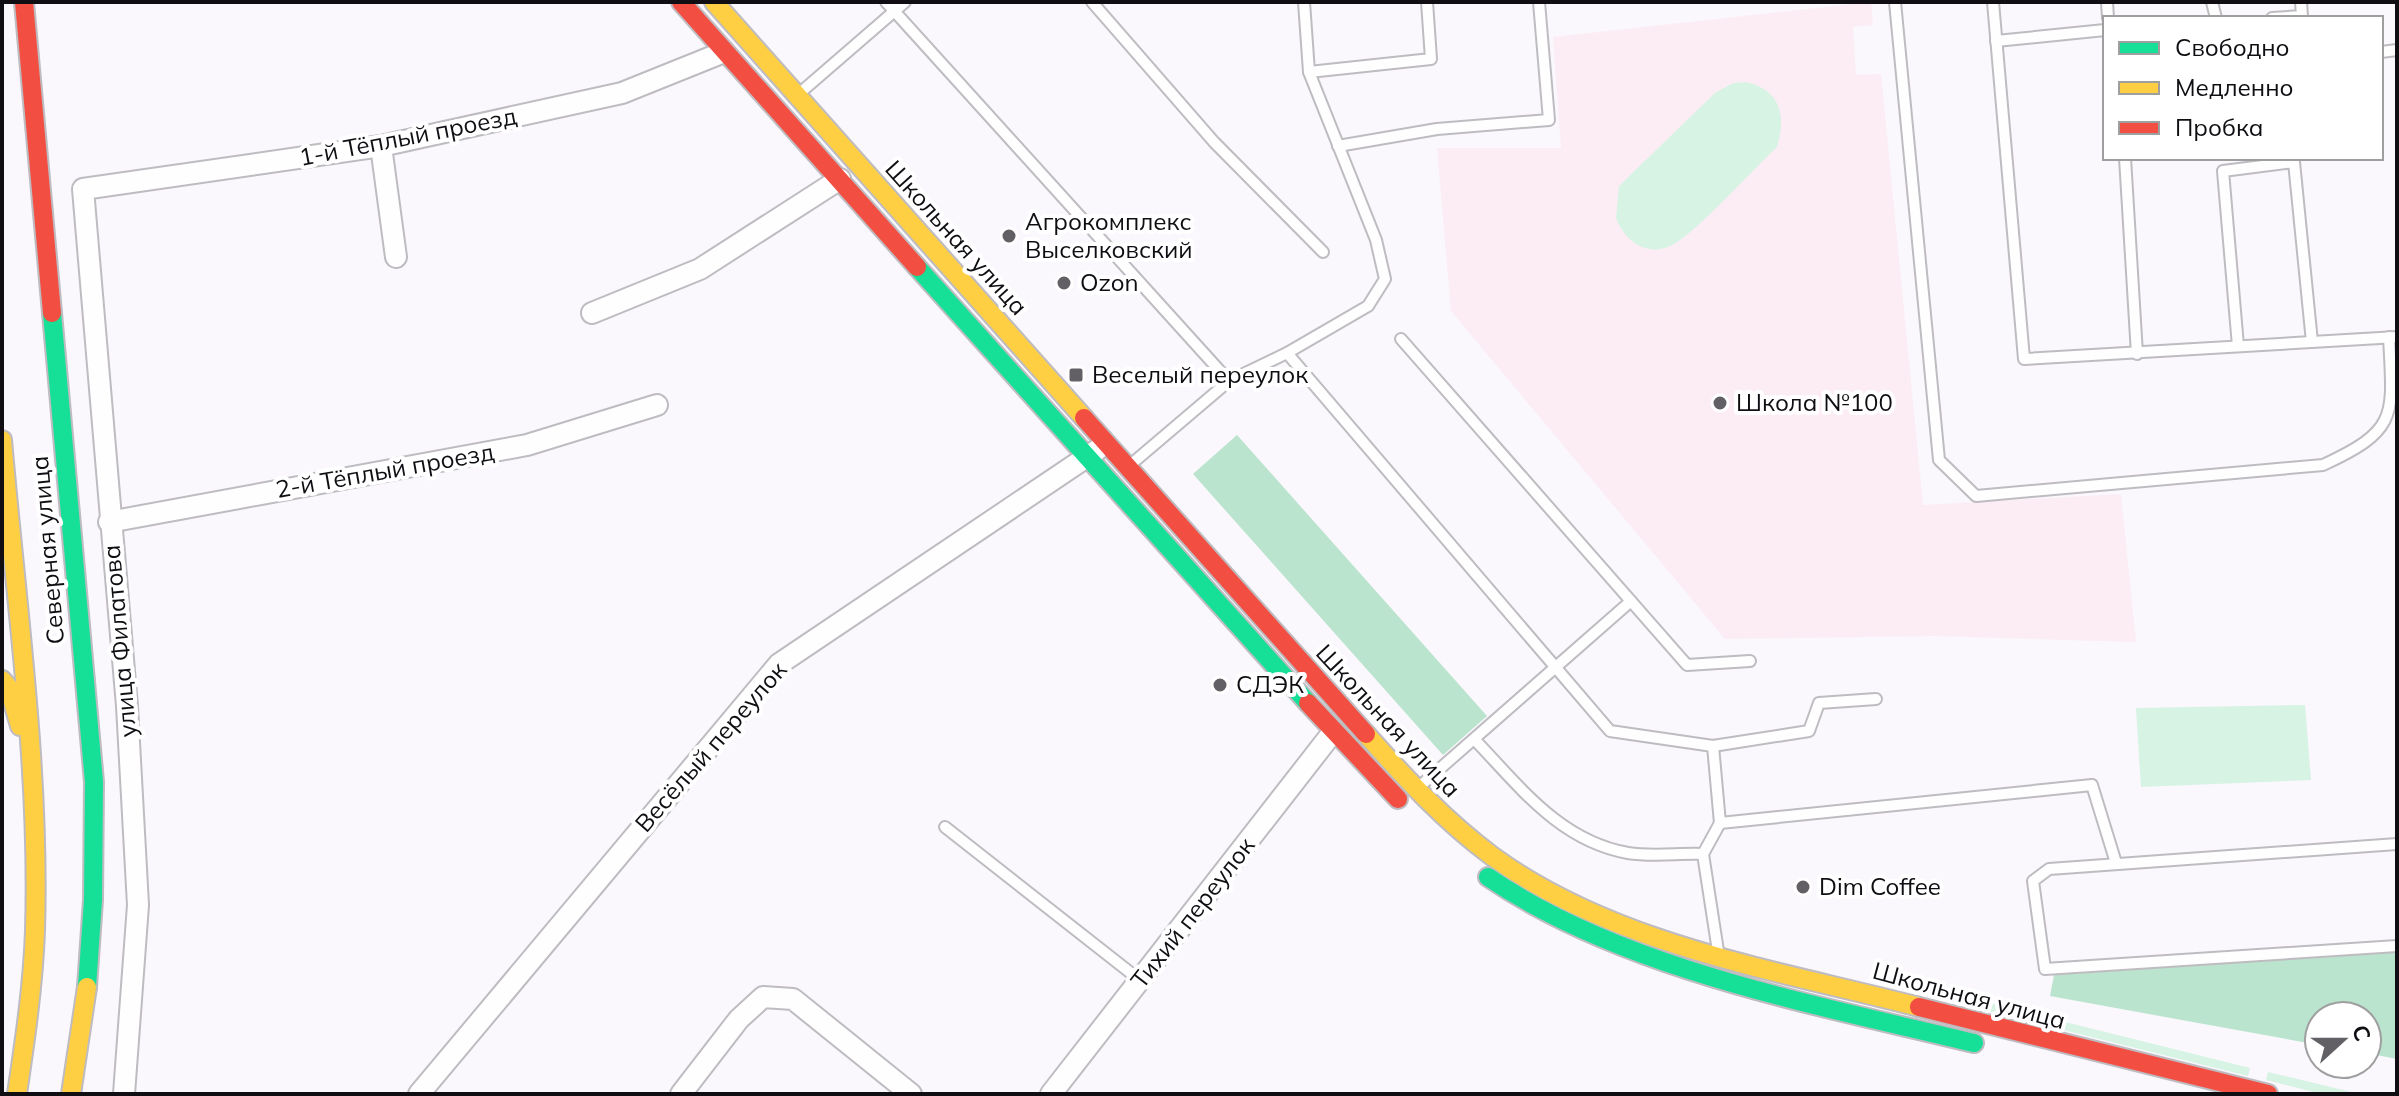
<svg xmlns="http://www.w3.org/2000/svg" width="2399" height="1096" font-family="Mulish,sans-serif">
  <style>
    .education { fill: #fcedf5 }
    .green { fill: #d6f3e4 }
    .forest { fill: #bae4ce }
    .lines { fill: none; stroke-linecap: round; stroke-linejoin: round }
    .lane-casing { stroke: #bebcc0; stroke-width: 14 }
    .street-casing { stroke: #bebcc0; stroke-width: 24 }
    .fast-casing { stroke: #bebcc0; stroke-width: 22 }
    .slow-casing { stroke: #bebcc0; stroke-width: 22 }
    .jam-casing { stroke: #bebcc0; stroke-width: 22 }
    .lane { stroke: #fefeff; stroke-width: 10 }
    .street { stroke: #fefeff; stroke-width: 20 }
    .fast { stroke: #16e098; stroke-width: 18 }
    .slow { stroke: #ffcf43; stroke-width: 18 }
    .jam { stroke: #f24e42; stroke-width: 18 }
    .poi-dot { fill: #626064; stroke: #fff; stroke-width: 3 }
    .labels { text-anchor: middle; stroke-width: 8; stroke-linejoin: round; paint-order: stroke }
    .street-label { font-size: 24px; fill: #100e12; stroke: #fff }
    .poi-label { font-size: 24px; fill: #100e12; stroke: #fff; text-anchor: start }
  </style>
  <rect width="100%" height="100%" fill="#faf7fd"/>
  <path class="education" d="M1871 2 1873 25 1853 27 1856 75 1881 74 1923 505 2121 494 2136 642 1934 636 1725 639 1451 311 1437 148H1561L1553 37Z"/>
  <g class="green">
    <path d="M1746 82C1782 90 1786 118 1777 147 1755 167 1691 239 1668 247 1644 256 1624 239 1616 218L1619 186 1715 93 1733 83Z"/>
    <path d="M2305 705 2311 780 2141 787 2136 708Z"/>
    <path d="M1896 980 2250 1068 2248 1076 1895 988Z"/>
    <path d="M2268 1072 2360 1094H2321L2266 1080Z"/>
  </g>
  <g class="forest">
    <path d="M1237 435 1487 716 1443 755 1193 474Z"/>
    <path d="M2397 952V1059L2367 1053V1016H2319V1045L2050 996 2054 975Z"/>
  </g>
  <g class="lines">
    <g class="lane-casing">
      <g id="lane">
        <path d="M886 2 1229 381"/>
        <path d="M1092 2 1214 142 1323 252"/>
        <path d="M1304 2 1309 72 1431 59 1427 2"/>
        <path d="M1895 2 1939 460 1976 496 2323 465C2399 430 2393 416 2389 337"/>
        <path d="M1993 2 2024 359 2397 337"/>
        <path d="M2107 2 2108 18"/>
        <path d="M2212 2 2216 18"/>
        <path d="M2272 18 2302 16 2301 2"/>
        <path d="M1996 41 2105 30"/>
        <path d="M2381 52 2397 50"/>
        <path d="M801 92 905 2"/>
        <path d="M1338 146 1437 129 1549 120 1539 2"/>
        <path d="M2125 158 2137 354"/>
        <path d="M1401 339 1687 665 1750 661"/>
        <path d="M2238 346 2223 171 2294 162 2312 342"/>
        <path d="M1287 353 1368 306 1385 279 1376 240 1309 72"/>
        <path d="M1129 466 1229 381 1287 353 1610 731 1713 746 1809 731 1819 703 1876 699"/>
        <path d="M1475 740C1520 787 1560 841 1628 853 1652 857 1679 853 1703 854"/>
        <path d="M1713 746 1720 823 2092 785 2116 863"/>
        <path d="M1419 787 1631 601"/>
        <path d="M945 827 1141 981"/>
        <path d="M2397 844 2049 869 2033 881 2045 969 2397 946"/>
        <path d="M1718 951 1703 854 1720 823"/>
      </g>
    </g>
    <g class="street-casing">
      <g id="street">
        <path d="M381 146 396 257"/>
        <path d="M592 313 700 269 840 179"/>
        <path d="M109 522 527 445 657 405"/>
        <path d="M124 1094 138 905 127 706 83 189 381 146 622 93 724 52"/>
        <path d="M419 1094 779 664 1097 450"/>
        <path d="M681 1094 739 1019 763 997 793 999 911 1094"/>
        <path d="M1051 1094 1333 732"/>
      </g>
    </g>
    <g class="fast-casing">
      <g id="fast">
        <path d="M917 267 1308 703"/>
        <path d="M52 313 94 782 93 900 87 987"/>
        <path d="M1488 877C1622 969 1817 1005 1974 1043"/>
      </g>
    </g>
    <g class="slow-casing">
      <g id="slow">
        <path d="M714 2 1084 418"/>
        <path d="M2 440C16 603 40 767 35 931 33 986 25 1040 17 1094"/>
        <path d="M2 680 9 688 20 726"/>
        <path d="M1366 734C1405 778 1445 821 1492 856 1614 945 1776 970 1919 1007"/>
        <path d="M71 1094 87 987"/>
      </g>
    </g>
    <g class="jam-casing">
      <g id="jam">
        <path d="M24 2 52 313"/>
        <path d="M681 2 917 267"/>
        <path d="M1084 418 1366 734"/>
        <path d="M1308 703 1398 799"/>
        <path d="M1919 1007 2268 1094"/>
      </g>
    </g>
    <use href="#lane" class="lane"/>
    <use href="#street" class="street"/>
    <use href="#fast" class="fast"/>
    <use href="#slow" class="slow"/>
    <use href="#jam" class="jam"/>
  </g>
  <g class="poi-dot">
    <circle cx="1009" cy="236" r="8"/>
    <circle cx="1064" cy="283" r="8"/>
    <rect x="1068" y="367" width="16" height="16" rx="4"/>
    <circle cx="1720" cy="403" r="8"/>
    <circle cx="1220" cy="685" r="8"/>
    <circle cx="1803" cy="887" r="8"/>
  </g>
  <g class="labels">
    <g class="street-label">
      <text transform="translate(408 137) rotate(-11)" y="8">1-й Тёплый проезд</text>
      <text transform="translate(956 238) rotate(48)" y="8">Школьная улица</text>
      <text transform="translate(385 471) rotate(-10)" y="8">2-й Тёплый проезд</text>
      <text transform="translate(48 550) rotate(-95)" y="8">Северная улица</text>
      <text transform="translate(120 641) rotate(-95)" y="8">улица Филатова</text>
      <text transform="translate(1388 721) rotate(47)" y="8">Школьная улица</text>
      <text transform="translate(711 747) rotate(-49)" y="8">Весёлый переулок</text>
      <text transform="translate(1193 913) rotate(-52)" y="8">Тихий переулок</text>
      <text transform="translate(1969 996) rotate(15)" y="8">Школьная улица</text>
    </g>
    <g class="poi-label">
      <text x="1025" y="230">Агрокомплекс<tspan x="1025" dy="28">Выселковский</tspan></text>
      <text x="1080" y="291">Ozon</text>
      <text x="1092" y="383">Веселый переулок</text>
      <text x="1736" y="411">Школа №100</text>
      <text x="1236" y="693">СДЭК</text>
      <text x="1819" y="895">Dim Coffee</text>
    </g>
  </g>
  <rect width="2399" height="1096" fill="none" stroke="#100e12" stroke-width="8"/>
  <rect x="2103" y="16" width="280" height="144" fill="#ffffff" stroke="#9f9fa0" stroke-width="2"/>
  <rect x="2119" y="42" width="40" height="12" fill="#16e098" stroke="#9f9fa0" stroke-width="2"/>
  <text x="2175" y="56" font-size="24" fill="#100e12">Свободно</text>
  <rect x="2119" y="82" width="40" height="12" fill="#ffcf43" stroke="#9f9fa0" stroke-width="2"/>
  <text x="2175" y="96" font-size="24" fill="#100e12">Медленно</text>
  <rect x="2119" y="122" width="40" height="12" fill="#f24e42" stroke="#9f9fa0" stroke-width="2"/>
  <text x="2175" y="136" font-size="24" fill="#100e12">Пробка</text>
  <g transform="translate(2343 1040) rotate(69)"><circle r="38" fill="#ffffff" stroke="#9f9fa0" stroke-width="2"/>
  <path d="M0-6L14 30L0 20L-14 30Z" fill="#626064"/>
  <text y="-12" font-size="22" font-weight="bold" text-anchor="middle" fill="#100e12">С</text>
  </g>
</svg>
